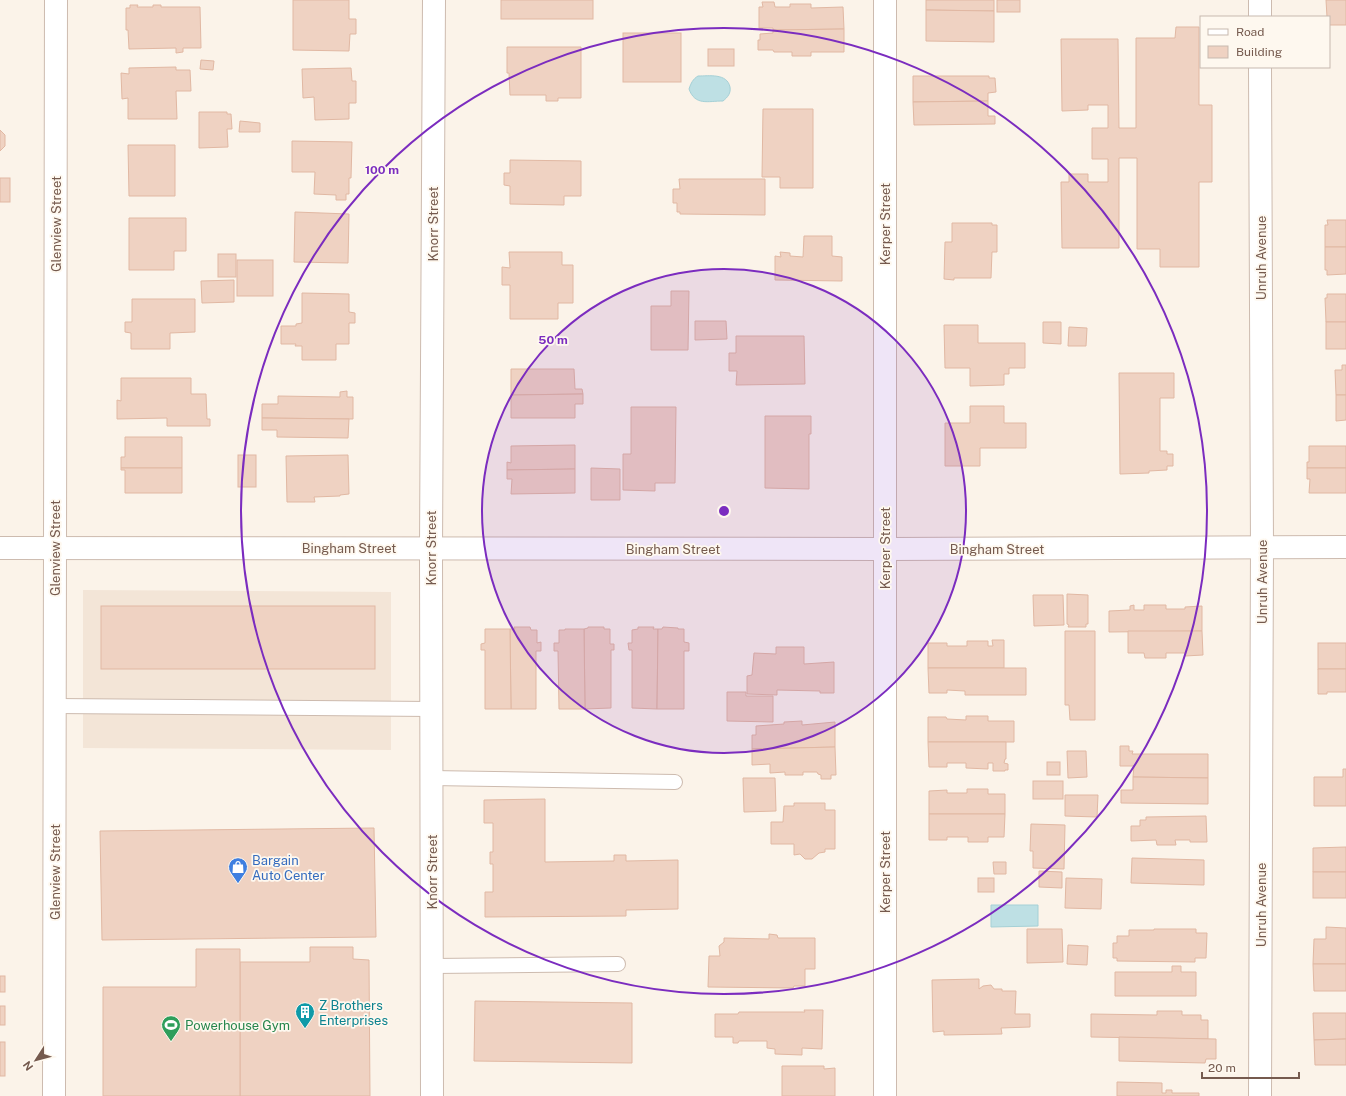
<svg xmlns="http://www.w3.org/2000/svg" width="1346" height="1096" font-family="'Public Sans',sans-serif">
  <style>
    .residential { fill: #f3e5d7 }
    .water { fill: #bee0e4; stroke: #a5d0d6 }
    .building { fill: #efd2c2; stroke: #e1b8a3 }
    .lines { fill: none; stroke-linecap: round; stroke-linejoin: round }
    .service-casing { stroke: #cdbbaf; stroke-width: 16 }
    .minor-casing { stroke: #cdbbaf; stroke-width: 24 }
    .service { stroke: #fff; stroke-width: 14 }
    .minor { stroke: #fff; stroke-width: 22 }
    .ring { fill: none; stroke: #7b2cbf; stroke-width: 2 }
    .labels { text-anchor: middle; stroke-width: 3.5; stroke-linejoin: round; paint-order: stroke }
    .street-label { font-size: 13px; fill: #755a4e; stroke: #fef8ef }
    .shop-label { font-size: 13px; fill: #366cbe; stroke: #fef8ef; text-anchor: start }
    .culture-label { font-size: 13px; fill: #0d838f; stroke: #fef8ef; text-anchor: start }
    .leisure-label { font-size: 13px; fill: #27864d; stroke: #fef8ef; text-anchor: start }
    .centre { fill: #7b2cbf; stroke: #fef8ef; stroke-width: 2 }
    .ring-label { font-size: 12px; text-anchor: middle; font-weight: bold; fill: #7b2cbf; stroke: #fef8ef; stroke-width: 3.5; stroke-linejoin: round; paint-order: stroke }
  </style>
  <rect width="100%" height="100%" fill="#fbf3e9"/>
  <path class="residential" d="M83 590 391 592V750L83 748Z"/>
  <g class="water">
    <path d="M698 76C709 76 727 73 730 87 731 93 728 97 723 101 708 101 695 106 689 89 691 83 693 79 698 76Z"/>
    <path d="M991 905H1038V926L991 927Z"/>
  </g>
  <g class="building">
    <path d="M293 0H349V19H356V34H350L349 51 293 50Z"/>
    <rect x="501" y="0" width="92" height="19"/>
    <path d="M926 0H994V11L926 10Z"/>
    <rect x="997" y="0" width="23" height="12"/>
    <path d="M1326 0H1346V25H1329V17H1327Z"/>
    <path d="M762 2H774L775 7H790V4H811V8L843 7 844 29 773 30V28H759V7H763Z"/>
    <path d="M130 5H138L137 7H153V5H161V7H200L201 48H183V52L176 53V48L129 49 128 30H126V8H130Z"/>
    <path d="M926 10 994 11V42L926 41Z"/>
    <path d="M1176 27H1199V105H1212V182H1199V267H1160V249H1137V158H1119V248H1062L1061 182H1069V174H1088V182H1108V159H1092V128H1108V105H1088V110L1062 111 1061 39H1118L1119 128H1136V38H1175Z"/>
    <path d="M844 29V52H811V56H792V52H774L773 50H758V40H760V34L773 33V30Z"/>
    <rect x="623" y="33" width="58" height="49"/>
    <path d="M507 47H581V98H558V101H546V95H510L509 73H507Z"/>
    <rect x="708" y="49" width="26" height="17"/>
    <path d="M201 60 214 61 213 70 200 69Z"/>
    <path d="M176 67V70H190L191 91H176L177 119H128V98L122 99 121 73 129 74V68Z"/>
    <path d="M351 68 352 81H356V103H349V119L315 120 314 97 303 98 302 69Z"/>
    <path d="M913 76H989V78H995L996 92 988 93V101L913 102Z"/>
    <path d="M988 101V116H995V124L914 125 913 102Z"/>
    <path d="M763 109H813V188H780V177H762Z"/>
    <path d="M199 112H227V114H231L232 129H227L228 147 199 148Z"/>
    <path d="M240 121 260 123V132H239Z"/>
    <path d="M0 130 5 135V146L0 151Z"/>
    <path d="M292 141 352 142 351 178H349V194H346V200H336V195L314 194 315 172H292Z"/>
    <path d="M128 145H175V196H129Z"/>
    <path d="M510 160 581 161V196H564V205L510 204V186L504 185V173H510Z"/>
    <rect x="0" y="178" width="10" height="24"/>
    <path d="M679 179H765V215L680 214V212H677V203H673V189H680Z"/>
    <path d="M295 212 349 214 348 263 294 262Z"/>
    <path d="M129 218H186V251H174V270H129Z"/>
    <path d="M1327 220H1346V247H1325V225H1328Z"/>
    <path d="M952 223H992V225H997V252H992L991 278H954V280L944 279 945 242H952Z"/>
    <path d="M804 236H832V256L842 257V281L775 280V256L781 257 780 252 790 253V256L803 257Z"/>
    <path d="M1325 247H1346V274L1327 275V270H1325Z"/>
    <path d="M509 252H562V265H573V303H558V319H510V285H502V267L510 268Z"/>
    <rect x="218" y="254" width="18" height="23"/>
    <rect x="237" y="260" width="36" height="36"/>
    <path d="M234 280V302L202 303 201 281Z"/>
    <path d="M671 291H689L688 350H651V306H671Z"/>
    <path d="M302 293 349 294V312L355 313V323H349V344H336V360H302V346H295L296 344H281V326H296V324L302 323Z"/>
    <path d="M1327 294H1346V322H1326L1325 298H1327Z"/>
    <path d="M132 299H195V332L170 333V349H131V333L125 332V322H132Z"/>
    <path d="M695 321H726L727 339 695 340Z"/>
    <path d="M1043 322H1061V344L1043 343Z"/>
    <rect x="1326" y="322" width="20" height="27"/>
    <path d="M944 325H978V343H1025V368H1009V374H1004V385L970 386V368H945Z"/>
    <path d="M1069 327 1087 328 1086 346H1068Z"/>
    <path d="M736 336H804L805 384 736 385 737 371H729V353H736Z"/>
    <path d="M1342 365H1346V395H1336L1335 370H1342Z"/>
    <path d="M511 369H574L575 389H582L583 394 511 395Z"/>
    <path d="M1119 373H1174V398H1160V451H1167V454H1173V466H1167V470L1149 471V473L1120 474Z"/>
    <path d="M121 378H191V394H206L207 419H210V426H167V418L117 419V400L121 401Z"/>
    <path d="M347 391V397H353V419L262 418V404H278V396L340 397V392Z"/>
    <path d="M583 394V404H575V418H511V395Z"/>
    <path d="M1336 395H1346V420L1336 421Z"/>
    <path d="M970 406H1004V423H1026V448H980V466H945V423H970Z"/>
    <path d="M631 407H676L675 483H655V491L623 490V454H631Z"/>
    <path d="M765 416H811V434H809V489L765 488Z"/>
    <path d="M262 418 349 419 348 438 277 437V430H262Z"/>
    <path d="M125 437H182V468H121V457H125Z"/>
    <path d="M575 445V469L507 470V462L511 463V446Z"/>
    <path d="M1309 446H1346V468H1307V462H1309Z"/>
    <rect x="238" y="455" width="18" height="32"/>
    <path d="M348 455 349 494 340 495V496L314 497 315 502H287L286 456Z"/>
    <path d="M121 468H182V493H125V470H121Z"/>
    <path d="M591 468 620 469V500H591Z"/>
    <path d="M1307 468H1346V493H1309L1310 479H1307Z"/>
    <path d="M575 469V493L511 494 512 479H507V470Z"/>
    <path d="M1067 594 1088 595V624H1086V627H1068L1069 625 1067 624Z"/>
    <path d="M1033 595H1063L1064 625 1034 626Z"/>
    <path d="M1134 605V610H1144V605H1166V609H1185V607L1202 606V631L1109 632V611L1130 610V606Z"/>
    <rect x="101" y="606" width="274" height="63"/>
    <path d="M514 627H530L531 630H537V643L541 642V651H536V709H511L510 629H515Z"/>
    <path d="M588 627H604V629H610V644H614V650H611V708L585 709 584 629 588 628Z"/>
    <path d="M638 627H654L653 629H658L657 709 632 708V650H629L628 643H632V630L638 629Z"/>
    <path d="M663 627 678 628V629H684V642L689 643V651H684V709H657L658 629H662Z"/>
    <path d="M485 629H510L511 709H485V650H481V644L485 643Z"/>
    <path d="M565 629H584L585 709H559L558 651H554V643H559V630H565Z"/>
    <path d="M1065 631H1095V720H1070L1069 705H1065Z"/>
    <path d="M1128 631H1202L1203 655 1185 656V653H1166V658H1145L1144 653H1128Z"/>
    <path d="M992 640H1004V668H928V643H947V646H967V641H988V646H993Z"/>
    <rect x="1318" y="643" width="28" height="26"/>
    <path d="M776 647H804V664L834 662V693H820V691L777 690V695L747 694V676L752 675 754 653 776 654Z"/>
    <path d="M928 668H1026V695H965V691L947 690V693H929Z"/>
    <path d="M1318 669H1346V692H1327V694H1318Z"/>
    <path d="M727 692H746V696H773V722L727 721Z"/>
    <path d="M966 716H988V721H1014V742H928V717H946L947 719 966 720Z"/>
    <path d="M802 721V725L835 722V747L752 749V735H756V726L784 724V722Z"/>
    <path d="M928 742H1006V759H1005L1004 763 1008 764V770H1005V771H993V763H988V769L966 768V763H947V767H929Z"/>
    <path d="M1120 746H1129V751H1133L1132 754H1208V778L1133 777 1134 766H1120Z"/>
    <path d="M835 747 836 775H831V779H821V775L818 774 817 772H803V775H785V772L770 773V764L752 765V749Z"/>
    <path d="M1067 751H1086L1087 777 1068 778Z"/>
    <rect x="1047" y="762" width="13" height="13"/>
    <path d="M1343 769H1346V806H1314V777H1343Z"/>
    <path d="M1133 777 1208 778V804L1121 803V790H1133Z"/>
    <path d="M743 778H775L776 811 744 812Z"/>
    <rect x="1033" y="781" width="30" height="18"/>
    <path d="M967 789H988V794H1005V814H929V791L947 790V793H967Z"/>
    <path d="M1065 795H1098L1097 817 1065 816Z"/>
    <path d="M545 799V862L614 861V855H626V861L678 860V909L626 910V916L485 917V892H493V864H490V852H493V823H484V800Z"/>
    <path d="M794 803H825V810H835V849H825V852L819 853 812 859H805L800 854 794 855V844H771V822H783L784 806H794Z"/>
    <path d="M929 814H1005L1004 837H988V842H968V837H947V840H929Z"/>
    <path d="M1206 816 1207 842H1190V840H1175L1176 845H1157L1156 840 1131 841V826H1140V820H1146V817Z"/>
    <path d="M1031 824 1065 825 1064 869 1033 868V851H1030Z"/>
    <path d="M374 828 376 937 102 940 100 831Z"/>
    <path d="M1346 847V872H1313V848Z"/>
    <path d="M1132 858 1204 860V885L1131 883Z"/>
    <path d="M993 862H1006V874H994Z"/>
    <path d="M1039 871 1062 872V888L1039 887Z"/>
    <rect x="1313" y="872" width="33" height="26"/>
    <rect x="978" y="878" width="16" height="14"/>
    <path d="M1066 878 1102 879 1101 909 1065 908Z"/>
    <path d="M1326 927 1346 928V964H1313L1314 939H1326Z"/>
    <path d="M1027 929H1062L1063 962 1027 963Z"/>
    <path d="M1154 929H1196V933H1207L1206 958H1195V962L1117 961V958H1113V943H1117V936H1129V930H1154Z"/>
    <path d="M769 934 777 935 778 938H815V969H805V986H794L793 988 708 987 709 956H720L719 946 724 942V938L769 939Z"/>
    <path d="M1068 945 1088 946 1087 965 1067 964Z"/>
    <path d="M310 947H353V959L369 960 370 1096H240V962H310Z"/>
    <path d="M196 949H240V1096H103V987H196Z"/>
    <path d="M1313 964H1346V991H1314Z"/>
    <path d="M1172 966H1181V972H1196V996H1115V972H1172Z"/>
    <rect x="0" y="976" width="5" height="16"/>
    <path d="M979 979V989L983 986 991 985 994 989H1002V991H1016L1015 1014H1030V1027L1001 1028 1002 1034 944 1035V1031L933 1032 932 980Z"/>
    <path d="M475 1001 632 1003V1063L474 1061Z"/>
    <rect x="0" y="1006" width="5" height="19"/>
    <path d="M804 1010H823L822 1049 802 1048V1055L775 1054V1049L767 1048V1041H739L738 1043H733V1037H715V1014H738L739 1012H805Z"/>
    <path d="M1157 1011H1182V1015H1201V1020H1208V1039L1091 1037V1014L1157 1015Z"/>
    <path d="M1313 1013H1346V1039L1314 1040Z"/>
    <path d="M1119 1037 1216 1039V1059H1206L1205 1063 1119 1061Z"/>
    <path d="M1346 1039V1065H1315L1314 1040Z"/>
    <rect x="0" y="1042" width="5" height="34"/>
    <path d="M782 1066H824V1069L835 1068V1096H782Z"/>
    <path d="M1117 1082 1162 1083V1093H1166V1090H1172V1093H1199V1096H1117Z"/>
  </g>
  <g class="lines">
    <g class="service-casing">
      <g id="service">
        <path d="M55 706 431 709"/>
        <path d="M431 778 675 782"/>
        <path d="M433 966 618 964"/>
      </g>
    </g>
    <g class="minor-casing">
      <g id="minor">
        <path d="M1260 0V17"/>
        <path d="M0 548 885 549 1346 547"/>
        <path d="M54 1096 56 0"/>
        <path d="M432 1096 431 549 434 0"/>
        <path d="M885 1096V0"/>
        <path d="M1260 1096 1262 548 1260 67"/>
      </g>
    </g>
    <use href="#service" class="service"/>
    <use href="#minor" class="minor"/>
  </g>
  <circle cx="724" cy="511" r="242" fill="#7b2cbf" fill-opacity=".12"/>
  <g class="ring">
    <circle cx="724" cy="511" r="242"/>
    <circle cx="724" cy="511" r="483"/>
  </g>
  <defs>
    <g id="shop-pin" transform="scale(1)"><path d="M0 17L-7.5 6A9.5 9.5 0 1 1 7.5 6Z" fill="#3f7fe0" stroke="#fef8ef"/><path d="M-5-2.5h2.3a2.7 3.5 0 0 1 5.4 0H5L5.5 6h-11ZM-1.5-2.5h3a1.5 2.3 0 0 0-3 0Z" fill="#fff"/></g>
    <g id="building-pin" transform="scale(1)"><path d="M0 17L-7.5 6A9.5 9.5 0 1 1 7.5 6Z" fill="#0f9aa8" stroke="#fef8ef"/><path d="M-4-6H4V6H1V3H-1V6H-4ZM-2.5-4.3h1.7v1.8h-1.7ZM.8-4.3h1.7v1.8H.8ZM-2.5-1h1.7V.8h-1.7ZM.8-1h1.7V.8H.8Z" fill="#fff"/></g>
    <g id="stadium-pin" transform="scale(1)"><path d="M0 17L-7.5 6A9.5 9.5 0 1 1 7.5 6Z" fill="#2e9e5b" stroke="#fef8ef"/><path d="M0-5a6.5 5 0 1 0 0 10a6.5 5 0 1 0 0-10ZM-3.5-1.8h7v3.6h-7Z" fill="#fff"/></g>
  </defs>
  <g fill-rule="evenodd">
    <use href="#shop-pin" x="238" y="867"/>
    <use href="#building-pin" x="305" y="1012"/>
    <use href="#stadium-pin" x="171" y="1025"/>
  </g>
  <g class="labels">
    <g class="street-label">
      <text transform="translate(56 224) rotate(-90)" y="5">Glenview Street</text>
      <text transform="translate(433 224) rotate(-90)" y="5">Knorr Street</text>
      <text transform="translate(885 224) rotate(-90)" y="5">Kerper Street</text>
      <text transform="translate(1261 258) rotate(-90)" y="5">Unruh Avenue</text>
      <text transform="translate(55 548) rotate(-90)" y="5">Glenview Street</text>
      <text x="349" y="553">Bingham Street</text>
      <text transform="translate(431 548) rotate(-90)" y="5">Knorr Street</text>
      <text transform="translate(885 548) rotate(-90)" y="5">Kerper Street</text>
      <text x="673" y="554">Bingham Street</text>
      <text x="997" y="554">Bingham Street</text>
      <text transform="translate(1262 582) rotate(-90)" y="5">Unruh Avenue</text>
      <text transform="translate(55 872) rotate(-90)" y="5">Glenview Street</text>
      <text transform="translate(432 872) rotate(-90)" y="5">Knorr Street</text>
      <text transform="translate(885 872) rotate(-90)" y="5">Kerper Street</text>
      <text transform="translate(1261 905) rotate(-90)" y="5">Unruh Avenue</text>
    </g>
    <g class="shop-label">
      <text x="252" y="865">Bargain<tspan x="252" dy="15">Auto Center</tspan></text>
    </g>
    <g class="culture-label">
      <text x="319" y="1010">Z Brothers<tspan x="319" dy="15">Enterprises</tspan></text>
    </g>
    <g class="leisure-label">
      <text x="185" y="1030">Powerhouse Gym</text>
    </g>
  </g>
  <circle cx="724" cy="511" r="6" class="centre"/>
  <g class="ring-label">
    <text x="382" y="174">100 m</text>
    <text x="553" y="344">50 m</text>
  </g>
  <rect x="1200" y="16" width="130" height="52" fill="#fef8ef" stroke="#c7b9af"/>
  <rect x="1208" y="29" width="20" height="6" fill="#ffffff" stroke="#c7b9af"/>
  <text x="1236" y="36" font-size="12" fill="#755a4e">Road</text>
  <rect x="1208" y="46" width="20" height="12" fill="#efd2c2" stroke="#c7b9af"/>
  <text x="1236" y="56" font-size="12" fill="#755a4e">Building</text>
  <g transform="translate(36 1060) rotate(234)" stroke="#fef8ef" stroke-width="3" paint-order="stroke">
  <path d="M0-3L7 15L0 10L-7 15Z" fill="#755a4e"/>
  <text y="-6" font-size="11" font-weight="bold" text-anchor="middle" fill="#755a4e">N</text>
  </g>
  <path d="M1202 1072v6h97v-6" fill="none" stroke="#755a4e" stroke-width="2"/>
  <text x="1208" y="1072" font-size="12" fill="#755a4e" stroke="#fef8ef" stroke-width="3" paint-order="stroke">20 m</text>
</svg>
